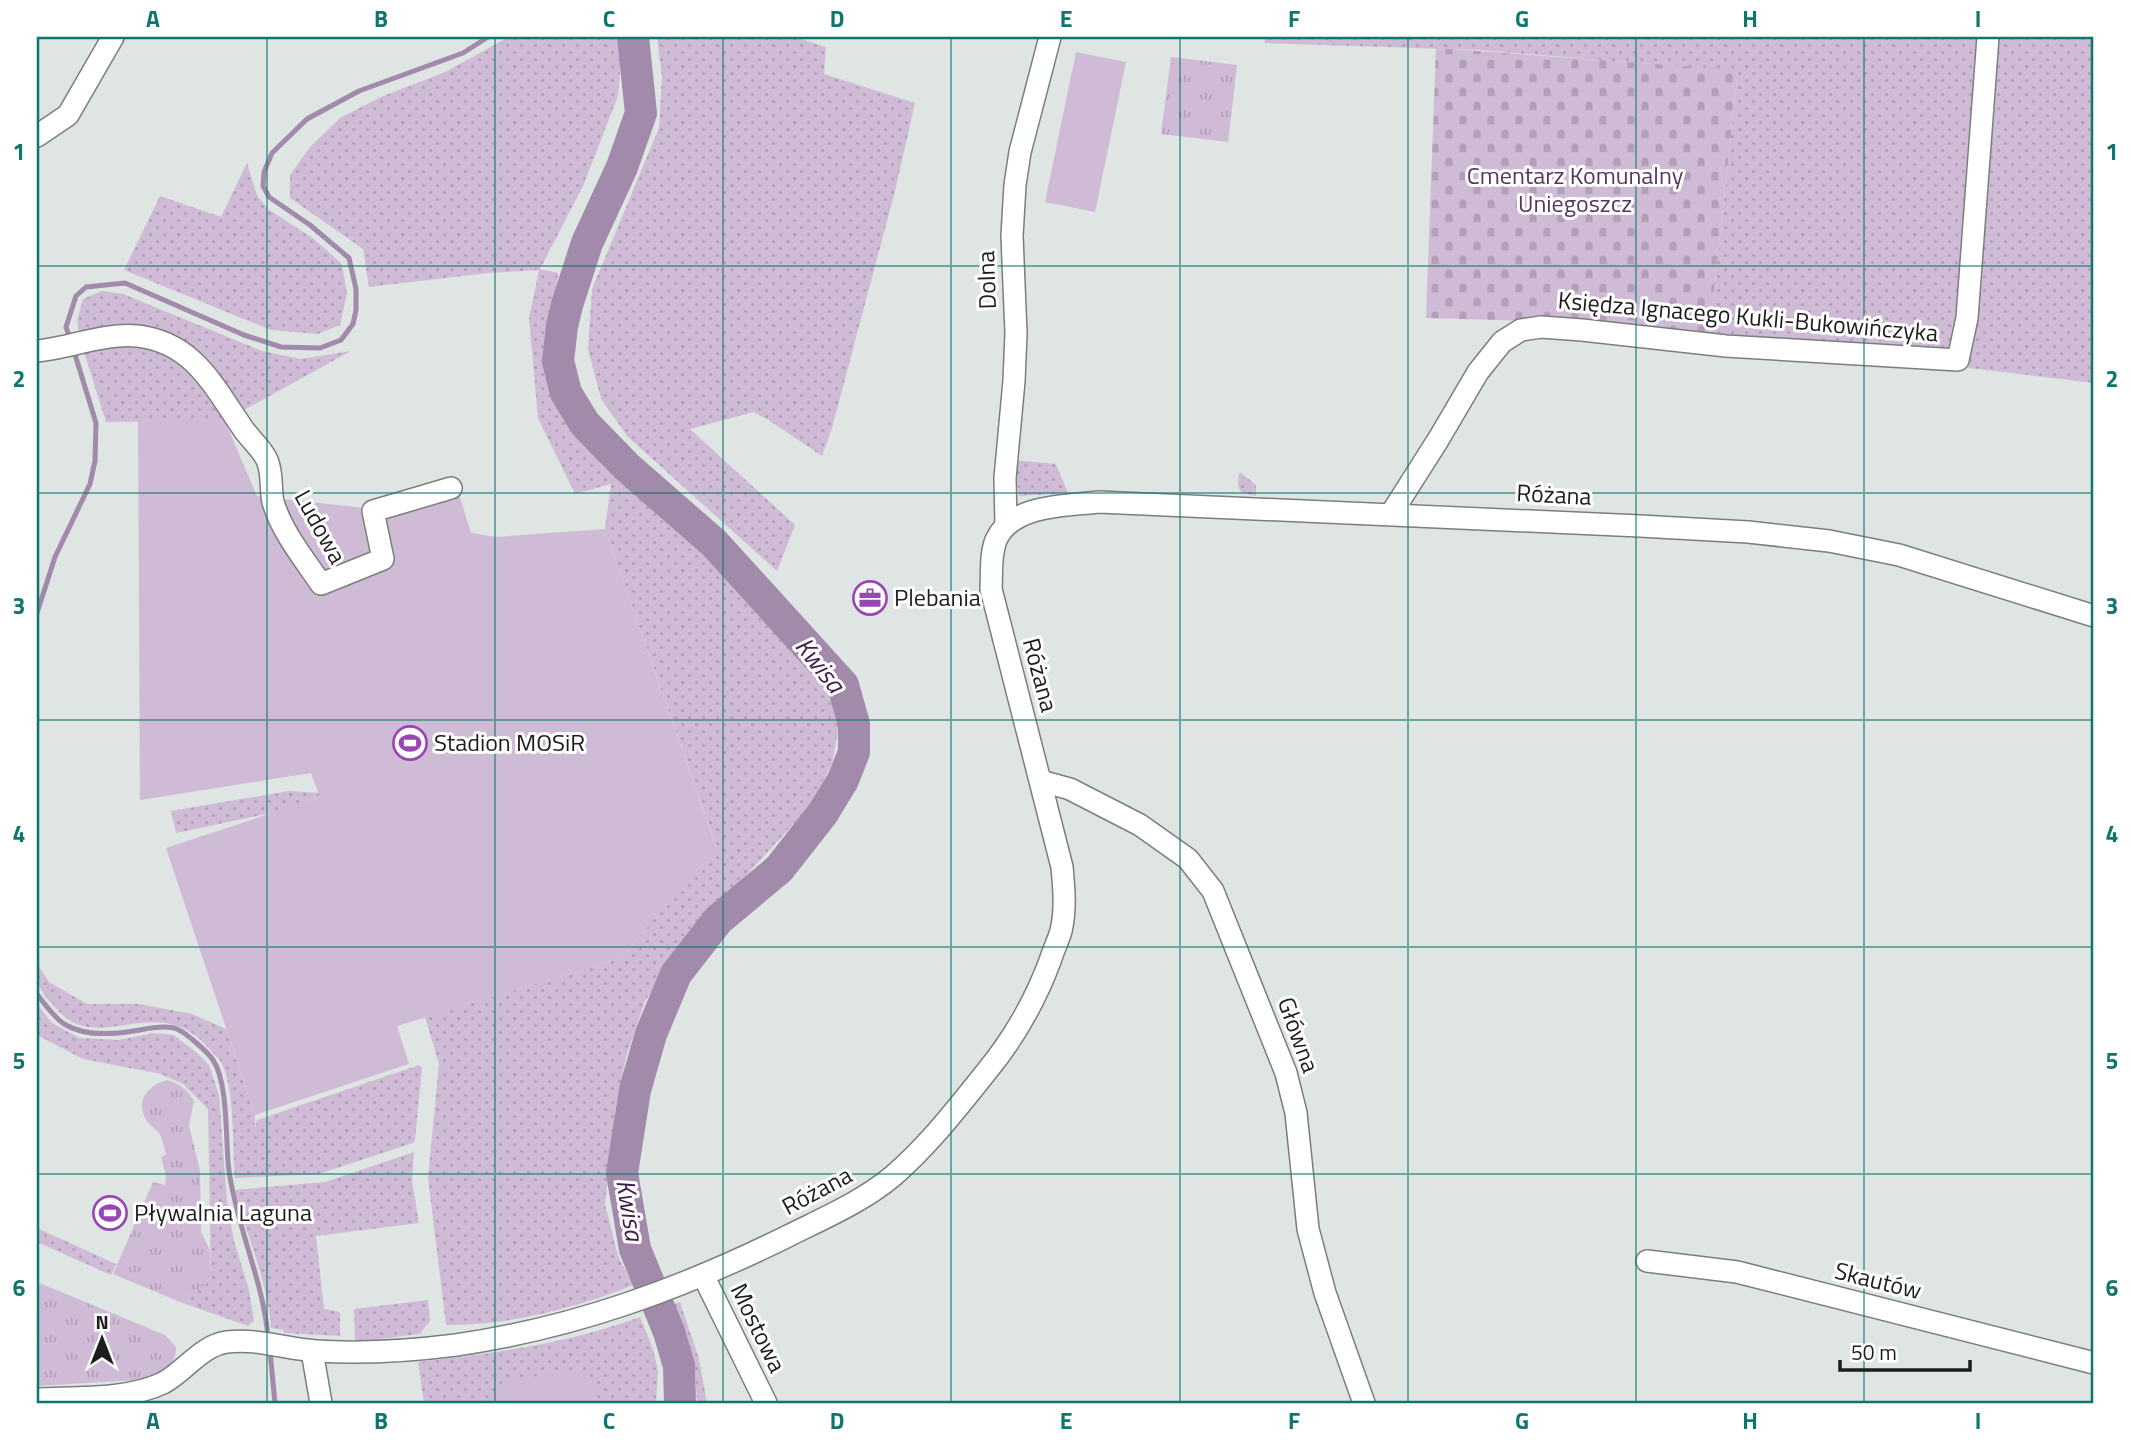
<svg xmlns="http://www.w3.org/2000/svg" width="2131" height="1440" font-family="'Titillium Web',sans-serif">
  <style>
    .grass { fill: url(#grass-dots) }
    .cemetery { fill: url(#cemetery-stones) }
    .park { fill: url(#park-tufts) }
    .pitch { fill: #d0bbd7 }
    .lines { fill: none; stroke-linecap: round; stroke-linejoin: round }
    .stream { stroke: #a18aaa; stroke-width: 5 }
    .river { stroke: #a18aaa; stroke-width: 32 }
    .minor-casing { stroke: #797f7c; stroke-width: 24 }
    .minor { stroke: #fff; stroke-width: 21 }
    .grid { fill: none; stroke: #0f766e; stroke-width: 2; stroke-opacity: 0.55 }
    .labels { text-anchor: middle; stroke-width: 6; stroke-linejoin: round; paint-order: stroke }
    .park-label { font-size: 24px; fill: #563561; stroke: #fff }
    .street-label { font-size: 24px; fill: #1b1e1c; stroke: #fff }
    .poi-label { font-size: 24px; fill: #1b1e1c; stroke: #fff; text-anchor: start }
    .water-label { font-size: 26px; font-style: italic; fill: #41214c; stroke: #fff }
    .neatline { fill: none; stroke: #0f766e; stroke-width: 2.5 }
    .grid-label { font-size: 23px; text-anchor: middle; font-weight: bold; fill: #0f766e }
  </style>
  <defs>
    <pattern id="grass-dots" width="8" height="8" patternUnits="userSpaceOnUse" patternTransform="scale(1.75)"><rect width="8" height="8" fill="#d0bbd7"/><path d="M2 2h.1M6 6h.1" fill="none" stroke="#b2a0b8" stroke-width="1.8" stroke-linecap="round"/></pattern>
    <pattern id="cemetery-stones" width="16" height="16" patternUnits="userSpaceOnUse" patternTransform="scale(1.75)"><rect width="16" height="16" fill="#d0bbd7"/><path d="M2 7V4a2 2 0 0 1 4 0v3zM10 15v-3a2 2 0 0 1 4 0v3z" fill="#b2a0b8"/></pattern>
    <pattern id="park-tufts" width="24" height="20" patternUnits="userSpaceOnUse" patternTransform="scale(1.75)"><rect width="24" height="20" fill="#d0bbd7"/><path d="M3 7l-1-3M5 7V3M7 7l1-3M15 17l-1-3M17 17v-4M19 17l1-3" fill="none" stroke="#b2a0b8"/></pattern>
  </defs>
  <rect width="100%" height="100%" fill="#dee5e2"/>
  <g class="grass">
    <path d="M509 37H623L618 96 583 186 540 269 558 273 552 324 550 369 564 416 690 537 833 695 839 726 832 764 810 806 687 940 645 1001 626 1057 616 1106 605 1204 618 1256 633 1285C574 1309 510 1325 446 1325L428 1178 439 1064 425 1017 621 958 716 846 605 529 611 484 575 494 538 418 529 318 539 270 488 273 369 287 363 249 290 198V175L310 147 340 118 381 97 445 72Z"/>
    <path d="M657 37H795L826 47 824 74 915 103 895 191 832 428 822 456 770 421 754 412 690 429 795 525 777 571 628 437 601 399 588 349 592 289 659 128 662 77Z"/>
    <path d="M1264 37H2094V383L1709 337 1738 71 1478 50 1265 43Z"/>
    <path d="M247 163 257 195 268 209 314 239 342 264 347 294 340 325 318 334 271 330 124 270 160 196 221 217Z"/>
    <path d="M102 291 123 294 262 351 301 359 351 351 242 411 186 345 79 334 77 321 83 299Z"/>
    <path d="M122 345 165 351 193 373 225 421 106 422 84 352Z"/>
    <path d="M1014 460 1056 464 1068 493 1019 496Z"/>
    <path d="M1241 473 1256 485V496L1241 492 1238 485 1239 474Z"/>
    <path d="M289 791 319 793 320 797 276 812 176 833 171 811Z"/>
    <path d="M37 963 49 982 87 1004H139L192 1014 226 1029 255 1115V1128L257 1120 419 1065 422 1068 415 1140 413 1143 319 1174 235 1178C232 1145 235 1096 223 1066 220 1058 211 1052 206 1045 158 994 105 1049 65 1017 61 1014 58 1010 54 1006 39 990 37 985 37 963Z"/>
    <path d="M37 1004 52 1023 79 1038 118 1040 154 1033 174 1035 196 1052 209 1065 219 1095 227 1201 234 1241 249 1290 254 1321 248 1326 180 1302 205 1285 211 1276 208 1109 183 1084 161 1074 83 1059 37 1035Z"/>
    <path d="M414 1152 412 1181 419 1223 316 1236 324 1309 340 1312V1336L284 1333 283 1330 271 1328C268 1280 246 1236 235 1190L325 1182Z"/>
    <path d="M37 1228 116 1264 111 1275 37 1242Z"/>
    <path d="M428 1300 430 1321 420 1334 355 1342 354 1309Z"/>
    <path d="M680 1302 699 1359 707 1403H697L695 1372 674 1304Z"/>
    <path d="M640 1317 653 1349 658 1371 656 1403H424L418 1362C495 1353 566 1344 640 1317Z"/>
  </g>
  <path class="cemetery" d="M1436 48 1738 70 1709 337 1572 322 1426 318Z"/>
  <g class="park">
    <path d="M1171 57 1237 65 1228 142 1161 134Z"/>
    <path d="M167 1080C180 1084 187 1089 194 1101L189 1125 200 1171 201 1232 210 1250 211 1276 205 1285 180 1302 113 1274 153 1182 165 1185 166 1175 161 1157 166 1154C164 1148 163 1139 159 1133 156 1129 150 1126 147 1121 134 1102 148 1085 167 1080Z"/>
    <path d="M37 1282 165 1335 176 1347C176 1369 158 1376 139 1380L37 1386Z"/>
  </g>
  <g class="pitch">
    <path d="M1076 52 1126 62 1095 212 1045 202Z"/>
    <path d="M138 421H225L257 496 365 508 455 481 471 533 496 537 605 529 716 847 621 958 397 1026 409 1064 255 1115 166 848 320 797 311 773 140 800Z"/>
    <path d="M574 1372 590 1379 595 1391V1403H495C496 1398 497 1392 501 1387 509 1378 560 1373 574 1372Z"/>
  </g>
  <g class="lines">
    <g class="stream">
      <path d="M70 339 66 327 76 296 86 287 125 283 244 335 281 347 320 348 341 340 353 324 356 310V289L349 258 310 225 269 197 263 186 264 172 272 153 307 119 359 91 463 53 488 37"/>
      <path d="M37 613 55 557 90 484 95 461 96 423 73 348"/>
      <path d="M37 994C43 1002 57 1021 66 1025 86 1037 118 1034 140 1030 150 1028 167 1025 177 1029 186 1033 208 1052 213 1060 229 1084 225 1142 229 1171 237 1228 263 1280 268 1337"/>
      <path d="M270 1351 275 1403"/>
    </g>
    <path class="river" d="M633 37 641 113 622 167 587 243 567 305 562 326 558 361 566 393 585 424 627 467 714 543 843 685 854 724V752L843 780 823 813 779 869 718 920 676 974 651 1034 635 1090 622 1173 635 1249 669 1332 679 1366 680 1403"/>
    <g class="minor-casing">
      <g id="minor">
        <path d="M37 136 68 115 113 37"/>
        <path d="M37 351C69 348 104 333 137 336 194 342 214 387 244 430 251 440 262 449 267 460 273 473 270 488 273 502 282 532 304 559 321 584L383 559 373 511 451 488"/>
        <path d="M1391 514 1438 440 1478 372 1502 342 1521 330 1541 327 1582 330 1726 346 1958 360 1967 318 1988 37"/>
        <path d="M1006 525 1005 478 1014 381 1016 333 1012 236 1015 185 1020 152 1050 37"/>
        <path d="M1041 781 1070 789 1140 825 1188 859 1213 891 1286 1073 1296 1113 1308 1229 1325 1293 1364 1403"/>
        <path d="M1647 1261 1737 1272 2094 1363"/>
        <path d="M703 1275 766 1403"/>
        <path d="M312 1351 321 1403"/>
        <path d="M37 1399C75 1397 128 1400 163 1383 184 1372 202 1345 227 1342 256 1338 286 1349 316 1351 363 1354 409 1351 456 1345 574 1328 681 1289 788 1236 824 1218 862 1202 893 1176 929 1145 958 1107 987 1071 1014 1038 1035 1001 1050 961 1053 951 1058 941 1061 931 1066 910 1064 888 1062 867L991 589C992 574 990 555 996 540 1012 504 1066 506 1099 502L1640 526 1748 532 1829 541 1899 555 2094 616"/>
      </g>
    </g>
    <use href="#minor" class="minor"/>
  </g>
  <path class="grid" d="M267 37V1403M495 37V1403M723 37V1403M951 37V1403M1180 37V1403M1408 37V1403M1636 37V1403M1864 37V1403M37 266H2094M37 493H2094M37 720H2094M37 947H2094M37 1174H2094"/>
  <defs>
    <g id="office-ring" transform="scale(1.75)"><circle r="9.5" fill="#fff" stroke="#9945b4" stroke-width="1.5"/><path d="M-6-3h4V-5.5h4V-3h4V5H-6ZM-1-4.5V-3h2v-1.5ZM-6 0V1H6V0Z" fill="#9945b4"/></g>
    <g id="stadium-ring" transform="scale(1.75)"><circle r="9.5" fill="#fff" stroke="#9945b4" stroke-width="1.5"/><path d="M0-5a6.5 5 0 1 0 0 10a6.5 5 0 1 0 0-10ZM-3.5-1.8h7v3.6h-7Z" fill="#9945b4"/></g>
  </defs>
  <g fill-rule="evenodd">
    <use href="#office-ring" x="870" y="598"/>
    <use href="#stadium-ring" x="410" y="743"/>
    <use href="#stadium-ring" x="110" y="1213"/>
  </g>
  <g class="labels">
    <g class="park-label">
      <text x="1575" y="184">Cmentarz Komunalny<tspan x="1575" dy="28">Uniegoszcz</tspan></text>
    </g>
    <g class="street-label">
      <text transform="translate(987 280) rotate(-92)" y="8">Dolna</text>
      <text transform="translate(1748 317) rotate(5)" y="8">Księdza Ignacego Kukli-Bukowińczyka</text>
      <text transform="translate(1554 495) rotate(3)" y="8">Różana</text>
      <text transform="translate(320 527) rotate(61)" y="8">Ludowa</text>
      <text transform="translate(1040 675) rotate(75)" y="8">Różana</text>
      <text transform="translate(1298 1035) rotate(70)" y="8">Główna</text>
      <text transform="translate(817 1191) rotate(-28)" y="8">Różana</text>
      <text transform="translate(1878 1281) rotate(14)" y="8">Skautów</text>
      <text transform="translate(758 1328) rotate(64)" y="8">Mostowa</text>
    </g>
    <g class="poi-label">
      <text x="894" y="606">Plebania</text>
      <text x="434" y="751">Stadion MOSiR</text>
      <text x="134" y="1221">Pływalnia Laguna</text>
    </g>
    <g class="water-label">
      <text transform="translate(820 665) rotate(52)" y="9">Kwisa</text>
      <text transform="translate(630 1210) rotate(81)" y="9">Kwisa</text>
    </g>
  </g>
  <rect width="2131" height="1440" fill="none" stroke="#ffffff" stroke-width="77"/>
  <g transform="translate(102 1339)" stroke="#ffffff" stroke-width="5" paint-order="stroke">
  <path d="M0-5L12 26L0 18L-12 26Z" fill="#1b1e1c"/>
  <text y="-10" font-size="19" font-weight="bold" text-anchor="middle" fill="#1b1e1c">N</text>
  </g>
  <path d="M1840 1360v10h130v-10" fill="none" stroke="#1b1e1c" stroke-width="3.5"/>
  <text x="1851" y="1360" font-size="21" fill="#1b1e1c" stroke="#ffffff" stroke-width="5" paint-order="stroke">50 m</text>
  <rect x="38" y="38" width="2054" height="1364" class="neatline"/>
  <g class="grid-label">
    <text x="153" y="27">A</text>
    <text x="381" y="27">B</text>
    <text x="609" y="27">C</text>
    <text x="837" y="27">D</text>
    <text x="1066" y="27">E</text>
    <text x="1294" y="27">F</text>
    <text x="1522" y="27">G</text>
    <text x="1750" y="27">H</text>
    <text x="1978" y="27">I</text>
    <text x="19" y="160">1</text>
    <text x="2112" y="160">1</text>
    <text x="19" y="387">2</text>
    <text x="2112" y="387">2</text>
    <text x="19" y="614">3</text>
    <text x="2112" y="614">3</text>
    <text x="19" y="842">4</text>
    <text x="2112" y="842">4</text>
    <text x="19" y="1069">5</text>
    <text x="2112" y="1069">5</text>
    <text x="19" y="1296">6</text>
    <text x="2112" y="1296">6</text>
    <text x="153" y="1429">A</text>
    <text x="381" y="1429">B</text>
    <text x="609" y="1429">C</text>
    <text x="837" y="1429">D</text>
    <text x="1066" y="1429">E</text>
    <text x="1294" y="1429">F</text>
    <text x="1522" y="1429">G</text>
    <text x="1750" y="1429">H</text>
    <text x="1978" y="1429">I</text>
  </g>
</svg>
